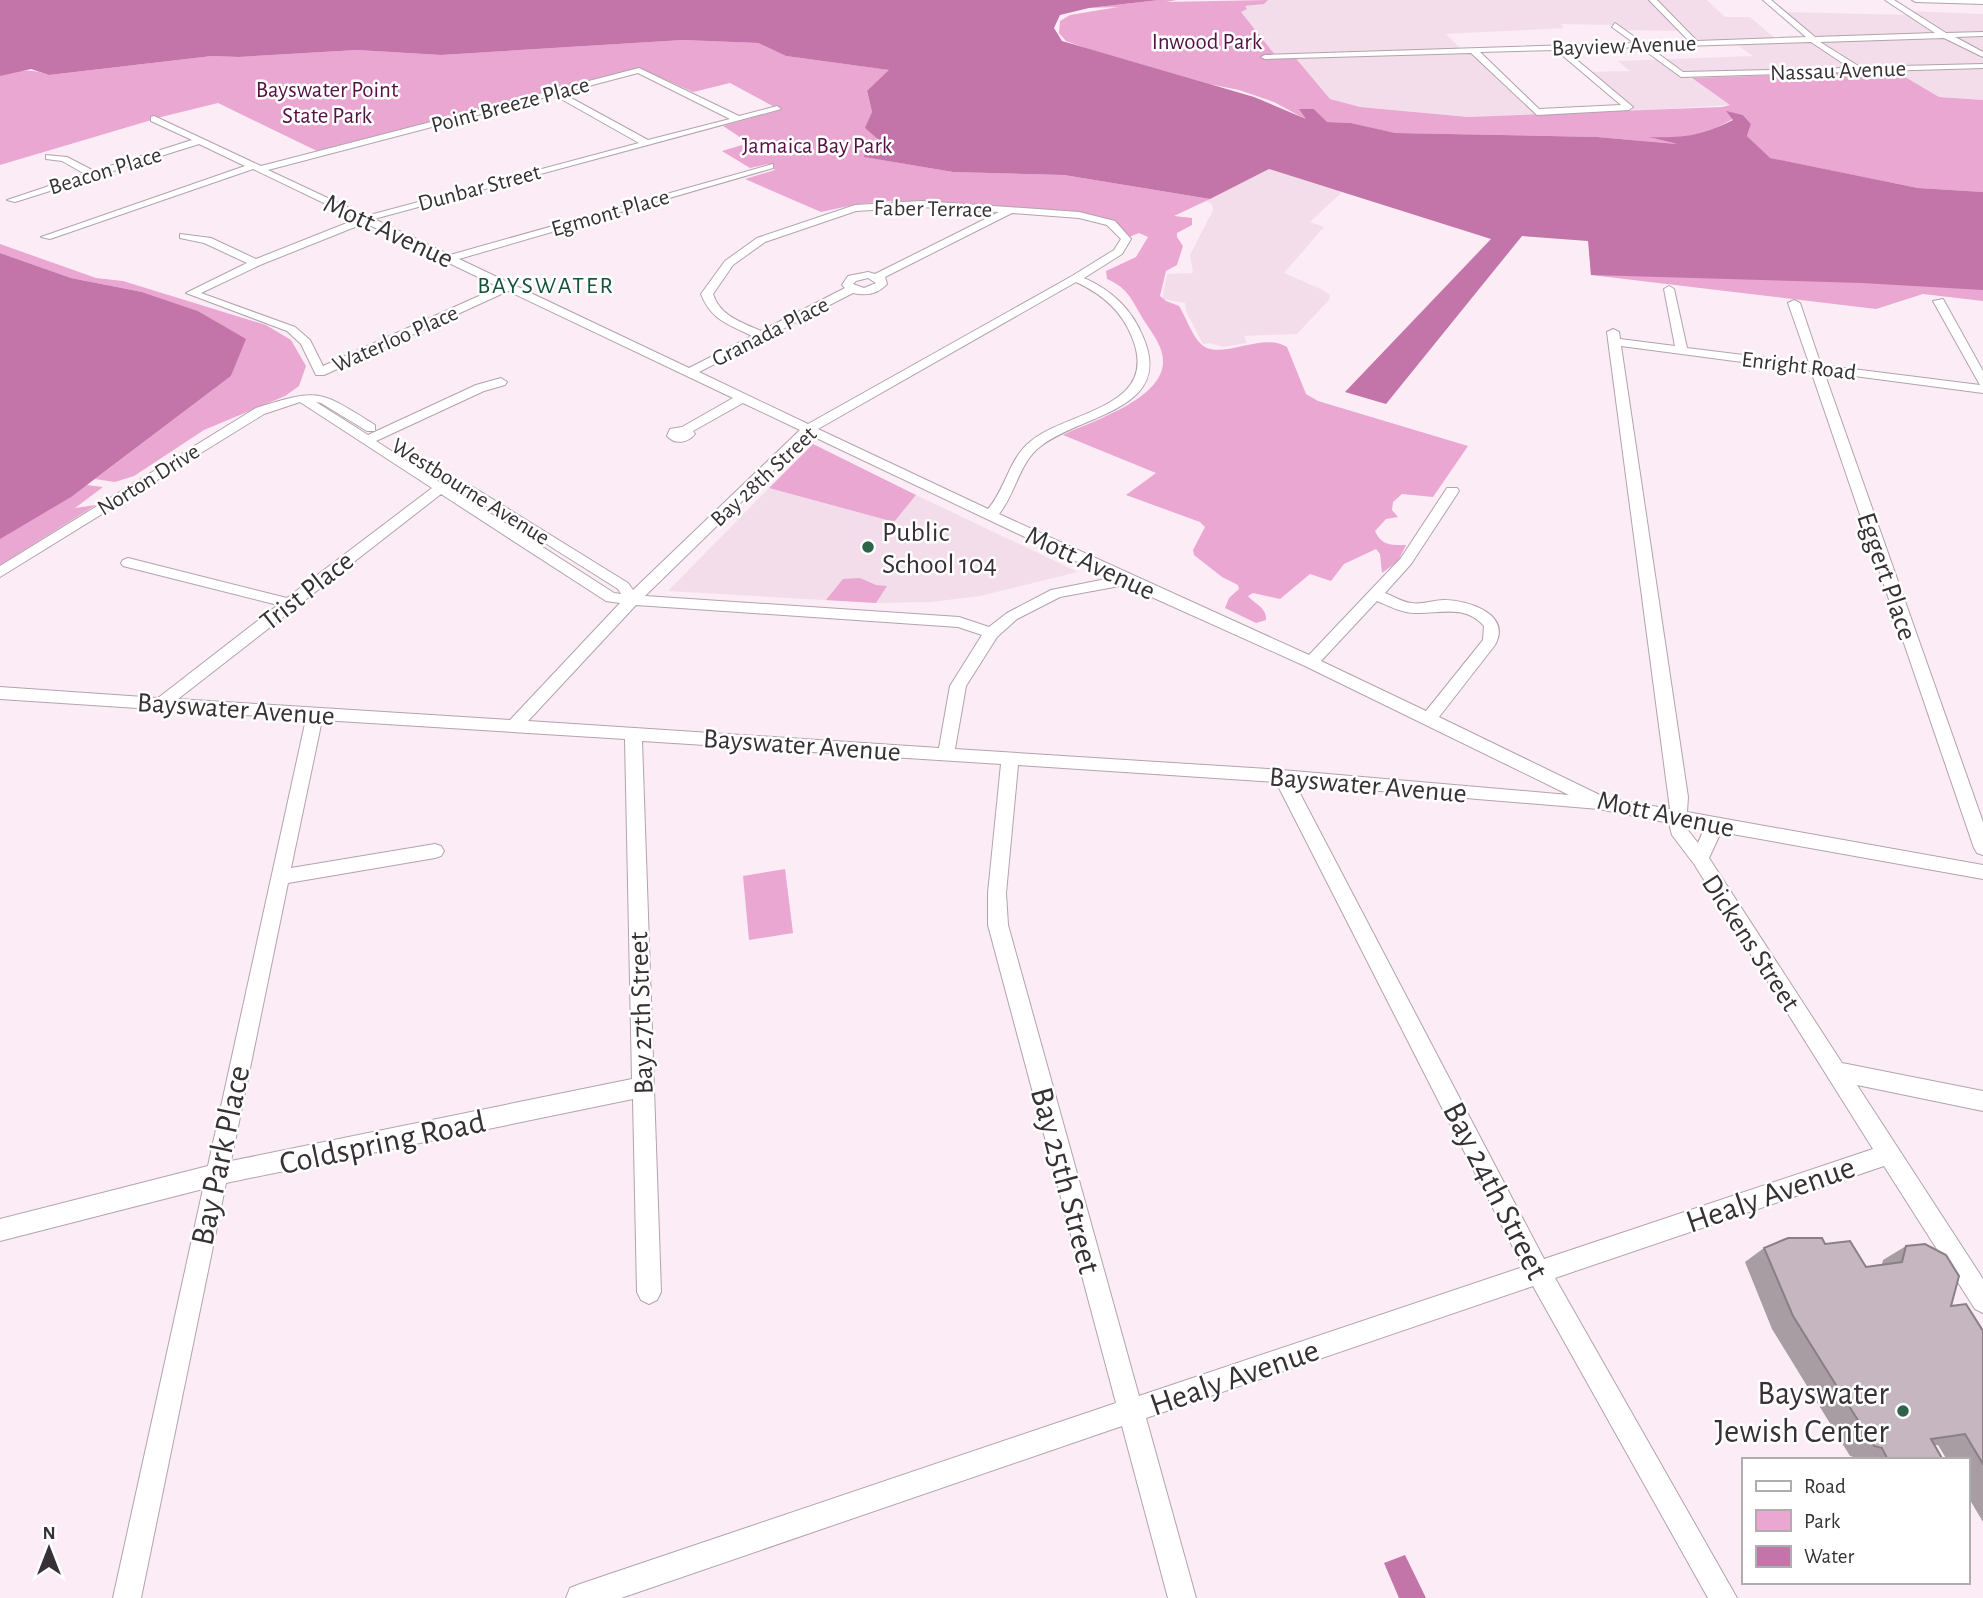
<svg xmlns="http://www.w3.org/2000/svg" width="1983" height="1598" font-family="'Alegreya Sans',sans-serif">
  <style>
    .built { fill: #f4ddeb }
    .green { fill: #e9a7d1 }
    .water { fill: #c374a8 }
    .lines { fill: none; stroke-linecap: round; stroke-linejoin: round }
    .minor-casing { stroke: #b2a3ac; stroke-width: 2 }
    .minor { fill: #fff; fill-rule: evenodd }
    .wall { fill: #a99da4 }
    .building { fill: #c5b6bf; stroke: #8a7f86; stroke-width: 2 }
    .poi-dot { fill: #2e644a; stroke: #fff; stroke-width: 2.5 }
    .labels { text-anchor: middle; stroke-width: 5; stroke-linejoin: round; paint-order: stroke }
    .far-park-label { font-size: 23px; fill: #571045; stroke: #fff }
    .far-street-label { font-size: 23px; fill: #373135; stroke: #fff }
    .far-neighbourhood-label { font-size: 24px; letter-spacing: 2px; fill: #14553a; stroke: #fff }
    .street-label { font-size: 28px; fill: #373135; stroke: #fff }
    .poi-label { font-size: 28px; fill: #373135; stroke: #fff; text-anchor: start }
    .near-street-label { font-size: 33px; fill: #373135; stroke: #fff }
    .near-poi-label { font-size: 33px; fill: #373135; stroke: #fff; text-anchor: end }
  </style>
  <rect width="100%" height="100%" fill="#fcecf6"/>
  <g class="built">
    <path d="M1268 0H1707L1725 17H1750L1777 40 1813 39 1782 12 1912 15 1908 11 1983 14V100L1939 97 1895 71 1693 79 1730 105 1634 111 1588 72 1630 71 1618 61 1753 56 1733 42 1695 43 1683 31 1620 30 1613 25 1561 24 1564 28 1446 34 1463 51 1472 50 1540 114 1468 117 1360 107 1330 99 1276 56 1240 11 1244 6 1258 5Z"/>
    <path d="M1269 169 1342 192 1310 222 1324 227 1284 273 1323 290 1330 295 1329 300 1297 334 1244 336 1247 343 1223 347 1210 343 1203 344 1186 311 1185 303 1162 299 1167 274 1193 273 1190 255 1213 210 1212 204 1205 201Z"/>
    <path d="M769 488 894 522 916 495 1078 572 980 596 931 602 876 603 668 591Z"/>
  </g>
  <g class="green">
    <path d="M1159 0H1177L1166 2 1268 0 1264 4 1245 6 1247 9 1241 12 1276 56 1293 55 1330 99 1360 107 1468 117 1722 107 1730 105 1692 78 1895 71 1939 97 1983 100V192L1918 188 1769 158 1747 136 1751 124 1743 115 1727 112 1733 119 1710 131 1688 138H1653L1677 144 1597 137 1394 133 1351 123 1326 122 1314 109H1300L1307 120 1274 102 1239 90 1209 84 1085 48 1066 41 1059 33 1060 21 1070 15 1118 7 1089 8Z"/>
    <path d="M683 40 758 43 786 56 890 70 867 92 879 140 868 145 865 157 953 172 1064 175 1210 199 1174 216 1192 218V225L1177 233V237L1183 246 1177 265 1166 271 1160 296 1166 301 1179 306C1186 317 1192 336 1201 344 1219 362 1262 331 1287 347L1306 394 1318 401 1468 446 1433 497 1402 494 1393 502 1392 510 1398 517 1386 519 1375 531C1382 546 1391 545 1406 545L1398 561 1382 573 1380 554 1376 549 1344 564 1331 581 1310 574 1280 599 1253 593 1248 596C1255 604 1267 608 1266 620L1256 623 1225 608 1229 598 1239 589 1238 585 1222 577 1194 555 1193 550 1205 527 1200 522 1126 495 1156 473 1063 435C1092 421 1164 399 1163 361 1163 347 1153 334 1145 322 1133 303 1129 288 1107 279L1106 271 1136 257 1148 237 1139 233 1129 237 1122 228 1111 220 1064 211 890 201 858 204 821 212 745 179 775 170 768 164 750 168 722 151 749 143 723 126 780 110 730 83 693 92 639 68 317 151 218 103 165 116 0 165V76C18 69 31 69 49 75L212 56 239 57 357 50 441 55Z"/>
    <path d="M1589 243 1983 267V301L1923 294 1876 309 1591 275Z"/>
    <path d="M0 244 96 278 123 281 266 325 291 340 306 366 299 386 285 396 204 430 134 476 115 482 95 479 231 376 245 339 198 311 142 292 71 278 0 253Z"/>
    <path d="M813 444 916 495 894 522 769 488Z"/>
    <path d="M87 485 103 487 75 508 96 505 0 565V537Z"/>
    <path d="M860 578 876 585 887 586 876 603 826 600 843 579Z"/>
    <path d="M785 869 793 933 749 940 743 876Z"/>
  </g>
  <g class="water">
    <path d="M0 0H1159L1089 8 1060 15 1054 28 1062 41 1254 97 1306 119 1299 109H1314L1327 122 1351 123 1395 133 1597 137 1677 144 1649 137C1684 138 1701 136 1733 120L1726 111 1743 115 1751 124 1747 136 1770 158 1918 188 1983 192V290L1862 283 1591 275 1588 241 1522 236 1386 404 1345 392 1491 239 1269 169 1210 199 1064 175 953 172 864 157 868 145 879 140 865 128 872 112 867 91 889 70 786 56 758 43 683 40 441 55 357 50 239 57 212 56 49 75 31 69 0 76Z"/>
    <path d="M0 253 71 278 142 292 198 311 246 339 231 376 71 497 0 539Z"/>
    <path d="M1405 1555 1426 1598H1399L1384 1563Z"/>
  </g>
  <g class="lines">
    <g class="minor-casing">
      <g id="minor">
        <path d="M1649 0H1657L1697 41 1806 37 1763 0H1771L1815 37 1935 33 1885 0H1894L1946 33 1983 32V36L1955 37 1983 52V57L1944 38 1820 42 1860 67 1983 64V68L1681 77 1640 47 1565 50 1633 107 1629 110 1537 115 1471 53 1265 59 1261 57 1265 55 1634 43 1612 27 1615 23 1643 43 1689 41ZM1811 42 1850 68 1683 72 1649 47ZM1556 50 1621 105 1539 109 1480 52Z"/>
        <path d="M1912 0H1983V4L1916 2Z"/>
        <path d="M639 68 739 116 777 106 781 109 374 219 450 255 773 164V168L459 259 689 368 752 336C728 324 711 320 701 294L725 261 757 238 855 205 921 201 1079 212 1115 221 1131 239 1122 254 1084 278C1111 290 1132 309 1143 337 1175 410 1082 414 1041 446 1019 462 1016 493 999 514L1309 655 1401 558 1447 488H1457L1459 491 1411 564 1385 593C1393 596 1402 602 1411 603 1422 605 1433 600 1444 600 1468 600 1512 614 1495 645L1439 717 1606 798 1670 809 1607 332 1613 329 1619 332 1620 339 1675 346 1664 289 1669 286 1674 289 1687 348 1809 363 1788 303 1794 300 1800 303 1821 365 1980 385 1933 301 1943 299 1983 371V393L1824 372 1983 822V855L1977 853 1974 848 1811 371 1621 346 1688 797 1687 812 1983 865V879L1721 832 1709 858 1842 1063 1983 1091V1111L1857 1085 1983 1279V1313L1975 1309 1884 1166 1555 1278 1737 1598H1708L1533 1286 1146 1418 1196 1598H1168L1122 1426 621 1598H566L570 1588 580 1584 1116 1403 988 925V893L1001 764 642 741 661 1292 657 1300 649 1304 641 1300 637 1292 633 1099 226 1183 141 1598H113L203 1189 0 1241V1219L208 1166 306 719 0 699V687L158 698 278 605 123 566 121 563 123 560 128 558 287 598 432 488 300 402 264 414 0 577V566L256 408C320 388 319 390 375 425V431H367L321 403 316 402 368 435 476 385 501 378 507 382 505 385 484 391 376 441 441 483 455 480 457 483 451 488 614 593 621 594 618 589 461 490 463 487H473L628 583 633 590 800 430 743 403 693 431 695 434C688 443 675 445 667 436L670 429 682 427 733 398 508 291 324 375H316L301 344 287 331 186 293 247 263 204 243 180 238V234L211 238 256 259 357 219 253 169 50 239 41 237 245 166 199 144 15 202 7 200 85 174 62 161 46 159V155L67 157 94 171 192 140 151 121V117L154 116 261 166ZM638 73 730 119 648 140 562 93ZM554 95 639 143 366 216 268 170ZM921 207 999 212 875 274 868 272 848 276 842 285 845 288 761 331C741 322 720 316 713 294L733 265 765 242 856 211ZM1012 213 1079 218 1107 225 1121 239 1114 250 1072 276 808 424 699 372 853 293C866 296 878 294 887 284L885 277ZM365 223 499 287 323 366 310 340 295 327 201 293 260 265ZM868 278 876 283 864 288 853 284 856 281ZM1076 282C1102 294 1122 311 1132 337 1161 408 1070 410 1031 441 1009 458 1006 488 988 509L818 429ZM810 435 1111 578 1051 590 1007 613 989 627 959 617 645 596ZM441 494 606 601 620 603 510 720 178 699ZM1125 585 1305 666 1569 795 1282 770 955 749 966 686 997 637 1017 619 1060 597ZM1377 601C1389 606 1402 613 1415 613 1440 614 1465 604 1484 626L1483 640 1426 711 1321 661ZM636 605 958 627 982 635 950 686 939 748 528 721ZM322 720 625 739 632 1079 231 1161 288 883 435 858 441 856 444 851 441 846 435 844 291 868ZM1018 765 1276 782 1523 1267 1139 1396 1008 925 1006 893ZM1295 784 1599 809 1669 823 1672 835 1694 864 1873 1149 1544 1259ZM1687 826 1704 829 1698 843 1687 829Z"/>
      </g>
    </g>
    <use href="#minor" class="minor"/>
  </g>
  <path class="wall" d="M1825 1244 1866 1267 1882 1264 1883 1260 1906 1246 1951 1306 1983 1331V1522L1967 1495V1460H1947L1938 1445H1935L1943 1460H1858L1857 1458 1850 1456 1772 1329 1745 1262 1764 1248Z"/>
  <path class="building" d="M1788 1238H1822L1825 1244 1850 1241 1866 1267 1902 1262 1906 1246 1925 1244 1946 1255 1959 1276 1951 1306 1966 1304 1983 1331V1464L1965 1434 1931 1439 1943 1460H1916L1915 1458 1904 1460H1888L1882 1448 1874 1446 1793 1316 1764 1248Z"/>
  <g class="poi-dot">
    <circle cx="868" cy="547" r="7"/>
    <circle cx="1903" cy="1411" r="7"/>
  </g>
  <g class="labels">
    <g class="far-park-label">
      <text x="1207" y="49">Inwood Park</text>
      <text x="327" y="97">Bayswater Point<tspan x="327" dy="26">State Park</tspan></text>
      <text x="817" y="153">Jamaica Bay Park</text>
    </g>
    <g class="far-street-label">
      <text transform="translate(1624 45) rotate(-2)" y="8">Bayview Avenue</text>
      <text transform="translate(1838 70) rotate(-2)" y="8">Nassau Avenue</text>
      <text transform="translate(510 104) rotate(-15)" y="8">Point Breeze Place</text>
      <text transform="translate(105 170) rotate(-17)" y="8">Beacon Place</text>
      <text transform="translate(479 187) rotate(-15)" y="8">Dunbar Street</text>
      <text transform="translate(933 208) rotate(1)" y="8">Faber Terrace</text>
      <text transform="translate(610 212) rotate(-16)" y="8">Egmont Place</text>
      <text transform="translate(770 331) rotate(-27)" y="8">Granada Place</text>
      <text transform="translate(395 338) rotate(-24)" y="8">Waterloo Place</text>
      <text transform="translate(1799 365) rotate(7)" y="8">Enright Road</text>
      <text transform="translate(763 476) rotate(-43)" y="8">Bay 28th Street</text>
      <text transform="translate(148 479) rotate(-32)" y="8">Norton Drive</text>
      <text transform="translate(471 491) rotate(32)" y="8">Westbourne Avenue</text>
    </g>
    <g class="far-neighbourhood-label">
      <text x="546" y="293">BAYSWATER</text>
    </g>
    <g class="street-label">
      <text transform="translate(389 230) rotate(25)" y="10">Mott Avenue</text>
      <text transform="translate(1091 562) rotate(25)" y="10">Mott Avenue</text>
      <text transform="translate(1888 576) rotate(71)" y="10">Eggert Place</text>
      <text transform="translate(306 590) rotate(-38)" y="10">Trist Place</text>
      <text transform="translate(236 708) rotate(4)" y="10">Bayswater Avenue</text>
      <text transform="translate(802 744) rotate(4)" y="10">Bayswater Avenue</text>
      <text transform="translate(1368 784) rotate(5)" y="10">Bayswater Avenue</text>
      <text transform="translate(1666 813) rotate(12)" y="10">Mott Avenue</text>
      <text transform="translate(1752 942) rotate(57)" y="10">Dickens Street</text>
      <text transform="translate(640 1013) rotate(-92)" y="10">Bay 27th Street</text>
    </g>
    <g class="poi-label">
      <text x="882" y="541">Public<tspan x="882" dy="32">School 104</tspan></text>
    </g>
    <g class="near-street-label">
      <text transform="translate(382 1141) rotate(-12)" y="12">Coldspring Road</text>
      <text transform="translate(219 1155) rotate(-78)" y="12">Bay Park Place</text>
      <text transform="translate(1067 1180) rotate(75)" y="12">Bay 25th Street</text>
      <text transform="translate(1497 1190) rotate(63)" y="12">Bay 24th Street</text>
      <text transform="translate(1770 1193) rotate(-19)" y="12">Healy Avenue</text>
      <text transform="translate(1234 1376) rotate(-19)" y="12">Healy Avenue</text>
    </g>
    <g class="near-poi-label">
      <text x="1889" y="1404">Bayswater<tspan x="1889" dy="38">Jewish Center</tspan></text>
    </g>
  </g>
  <rect x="1742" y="1458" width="228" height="126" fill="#ffffff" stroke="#afadae" stroke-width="2"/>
  <rect x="1756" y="1481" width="35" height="10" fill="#ffffff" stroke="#afadae" stroke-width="2"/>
  <text x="1804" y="1493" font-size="21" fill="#373135">Road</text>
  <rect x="1756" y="1510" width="35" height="21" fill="#e9a7d1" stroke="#afadae" stroke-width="2"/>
  <text x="1804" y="1528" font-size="21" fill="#373135">Park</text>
  <rect x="1756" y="1546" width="35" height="21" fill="#c374a8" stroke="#afadae" stroke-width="2"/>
  <text x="1804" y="1563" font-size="21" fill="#373135">Water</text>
  <g transform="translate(49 1549)" stroke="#ffffff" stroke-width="5" paint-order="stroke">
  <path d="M0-5L12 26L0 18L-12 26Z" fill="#373135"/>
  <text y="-10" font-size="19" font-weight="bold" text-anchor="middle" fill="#373135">N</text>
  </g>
</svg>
